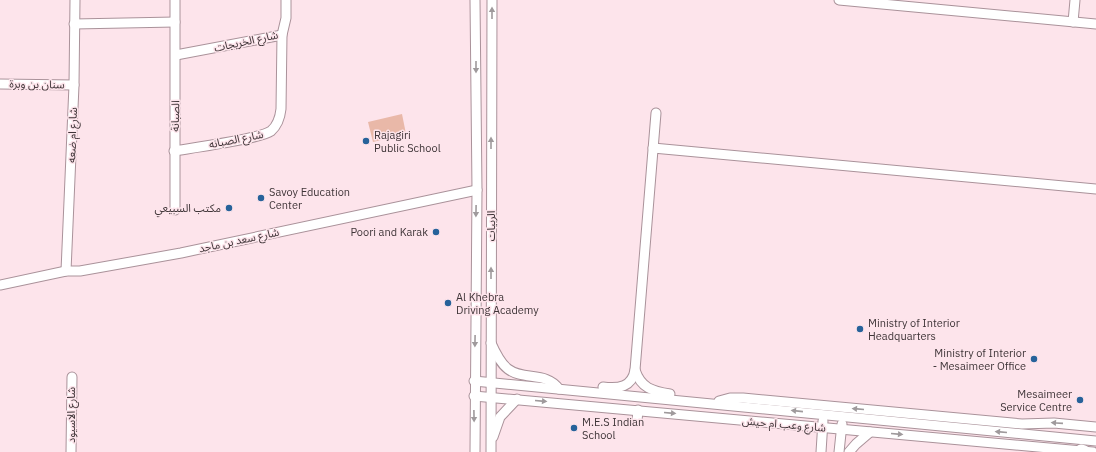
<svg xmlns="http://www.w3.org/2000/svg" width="1096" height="452" font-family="'IBM Plex Sans','Noto Sans Arabic',sans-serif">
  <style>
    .green { fill: #e9b8a8 }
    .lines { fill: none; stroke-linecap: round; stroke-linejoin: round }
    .street-casing { stroke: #aa929a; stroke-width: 11 }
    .secondary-casing { stroke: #aa929a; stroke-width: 15 }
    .street { stroke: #fff; stroke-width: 9 }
    .secondary { stroke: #fff; stroke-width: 13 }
    .oneway { fill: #9f9a9c }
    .poi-dot { fill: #27629a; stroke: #fde4eb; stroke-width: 1.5 }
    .labels { text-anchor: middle; stroke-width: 3; stroke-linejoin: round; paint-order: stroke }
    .street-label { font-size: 11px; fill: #3f3538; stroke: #fde4eb }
    .poi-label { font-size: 11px; fill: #3f3538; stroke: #fde4eb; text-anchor: start }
  </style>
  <rect width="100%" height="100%" fill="#fde4eb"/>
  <path class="green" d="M402 114 406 134 373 142 368 122Z"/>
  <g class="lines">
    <g class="street-casing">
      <g id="street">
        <path d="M839 0 1096 24"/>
        <path d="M1073 22 1075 0"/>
        <path d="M74 24 175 22"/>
        <path d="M176 55 282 35"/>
        <path d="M0 84 74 85"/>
        <path d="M653 148 1096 189"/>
        <path d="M174 151C192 148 260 139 271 131 278 125 280 118 281 109L282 35 286 18V0"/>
        <path d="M175 210V0"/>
        <path d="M66 271 74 85 75 0"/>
        <path d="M0 285 66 271H80L181 253 477 190"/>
        <path d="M491 343C495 352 500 363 508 369 524 381 546 371 559 389"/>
        <path d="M635 370C641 388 652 391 670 394"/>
        <path d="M474 381 1096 441"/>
        <path d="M603 387C619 389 632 387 635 370L656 113"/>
        <path d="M474 396 1093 452"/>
        <path d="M719 401 730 398H743L1022 424 1054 423 1096 427"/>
        <path d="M637 421 638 410"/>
        <path d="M493 437 500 417 517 399"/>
        <path d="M71 452 72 377"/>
        <path d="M475 452 477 190 475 0"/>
        <path d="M491 452 492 0"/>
        <path d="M821 452 823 421"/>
        <path d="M839 452 842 424"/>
        <path d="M849 452 856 444 870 432"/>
      </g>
    </g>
    <g class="secondary-casing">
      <path id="secondary" d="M1081 451 1084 452"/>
    </g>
    <use href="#street" class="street"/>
    <use href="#secondary" class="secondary"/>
  </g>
  <defs><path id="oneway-solid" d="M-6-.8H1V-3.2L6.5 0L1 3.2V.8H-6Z"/></defs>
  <g class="oneway">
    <use href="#oneway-solid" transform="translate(492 13) rotate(-90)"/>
    <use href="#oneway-solid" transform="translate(476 67) rotate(90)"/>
    <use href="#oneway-solid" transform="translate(491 143) rotate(-90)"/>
    <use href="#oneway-solid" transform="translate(476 211) rotate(91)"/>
    <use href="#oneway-solid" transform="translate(491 273) rotate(-90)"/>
    <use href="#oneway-solid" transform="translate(475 341) rotate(91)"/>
    <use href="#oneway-solid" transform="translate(541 401) rotate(5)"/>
    <use href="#oneway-solid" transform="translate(858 409) rotate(-175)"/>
    <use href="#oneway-solid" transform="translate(797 411) rotate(-174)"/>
    <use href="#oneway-solid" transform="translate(670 413) rotate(5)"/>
    <use href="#oneway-solid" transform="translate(474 416) rotate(89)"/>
    <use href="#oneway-solid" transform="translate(1057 423) rotate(-176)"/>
    <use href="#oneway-solid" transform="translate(1001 432) rotate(-175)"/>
    <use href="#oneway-solid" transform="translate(897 434) rotate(5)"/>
  </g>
  <g class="poi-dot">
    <circle cx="366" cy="141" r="4"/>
    <circle cx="261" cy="198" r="4"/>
    <circle cx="229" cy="208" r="4"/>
    <circle cx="436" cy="232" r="4"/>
    <circle cx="448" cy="303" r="4"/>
    <circle cx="860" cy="329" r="4"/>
    <circle cx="1034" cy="359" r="4"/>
    <circle cx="1080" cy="400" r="4"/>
    <circle cx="574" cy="428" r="4"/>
  </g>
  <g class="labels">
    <g class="street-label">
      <text transform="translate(246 41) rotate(-12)" y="4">شارع الخريجات</text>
      <text transform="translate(37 84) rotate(1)" y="4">سنان بن وبرة</text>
      <text transform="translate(175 116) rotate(-89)" y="4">الصبانة</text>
      <text transform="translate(72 135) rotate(-88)" y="4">شارع ام ضعه</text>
      <text transform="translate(236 139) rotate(-11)" y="4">شارع الصبانه</text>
      <text transform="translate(491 226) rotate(-90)" y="4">الربيات</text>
      <text transform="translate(239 240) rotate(-12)" y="4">شارع سعد بن ماجد</text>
      <text transform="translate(71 415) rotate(-90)" y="4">شارع الاسيود</text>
      <text transform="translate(784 424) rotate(5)" y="4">شارع وعب ام حيش</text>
    </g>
    <g class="poi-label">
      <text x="374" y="139">Rajagiri<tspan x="374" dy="13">Public School</tspan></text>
      <text x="269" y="196">Savoy Education<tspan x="269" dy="13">Center</tspan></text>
      <text x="221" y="212" text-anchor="end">مكتب السبيعي</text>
      <text x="428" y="236" text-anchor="end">Poori and Karak</text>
      <text x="456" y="301">Al Khebra<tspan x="456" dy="13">Driving Academy</tspan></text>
      <text x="868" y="327">Ministry of Interior<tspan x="868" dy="13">Headquarters</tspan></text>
      <text x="1026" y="357" text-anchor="end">Ministry of Interior<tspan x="1026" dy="13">- Mesaimeer Office</tspan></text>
      <text x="1072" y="398" text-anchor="end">Mesaimeer<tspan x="1072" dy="13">Service Centre</tspan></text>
      <text x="582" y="426">M.E.S Indian<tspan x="582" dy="13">School</tspan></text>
    </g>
  </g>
</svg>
